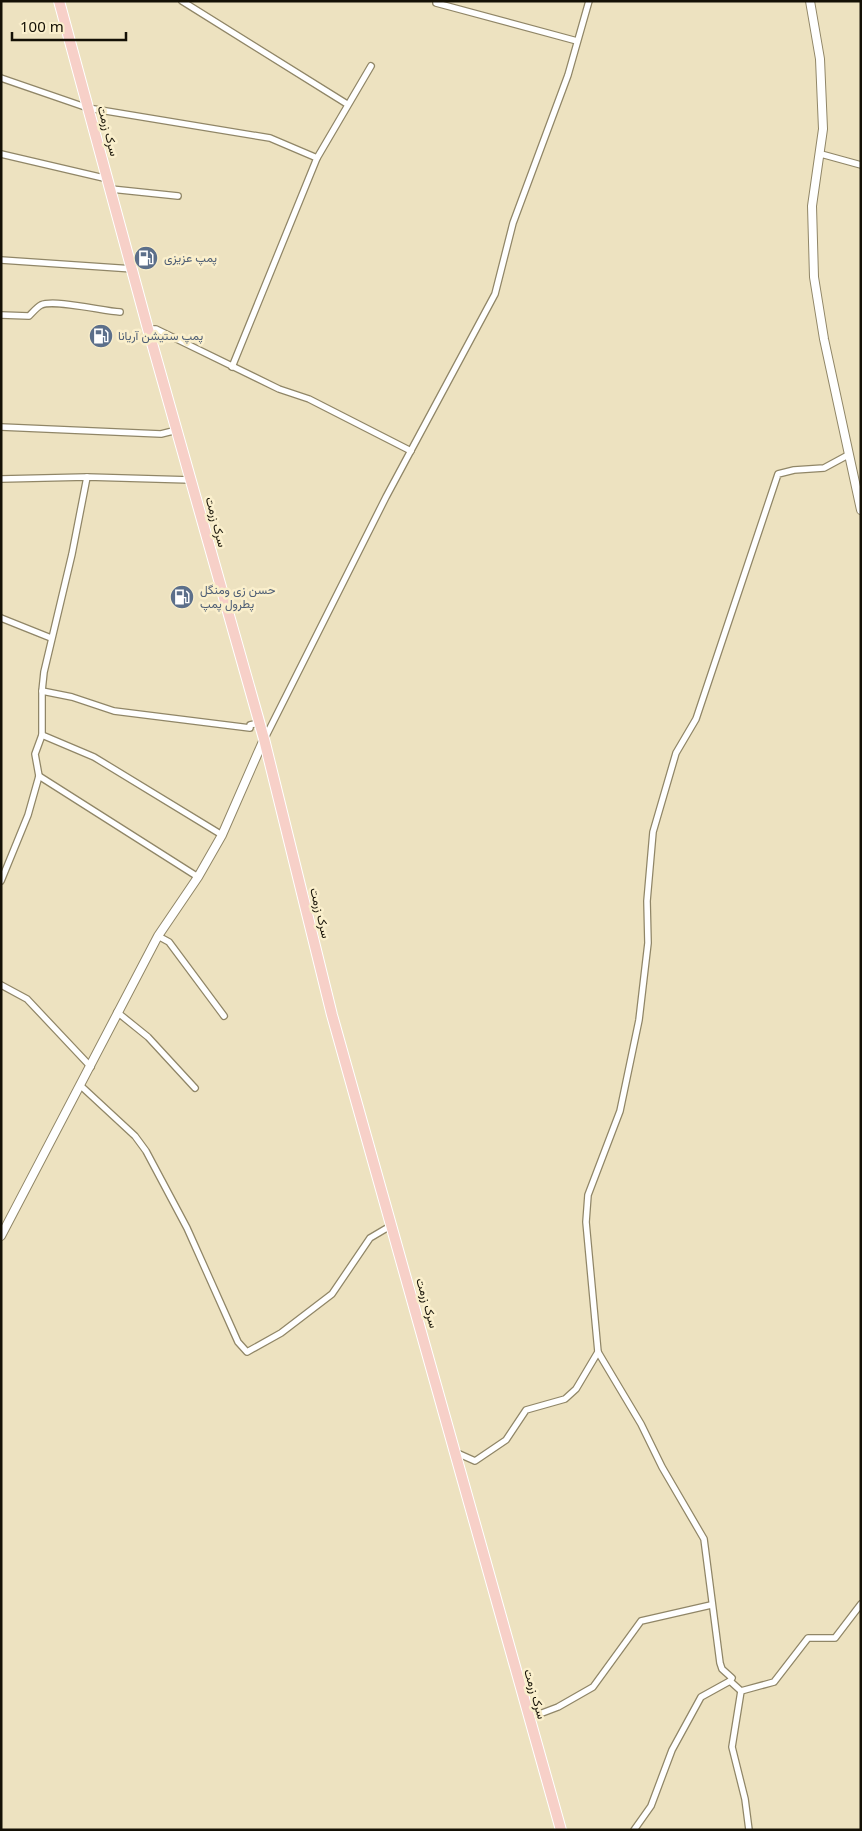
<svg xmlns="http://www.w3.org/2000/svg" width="862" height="1831" font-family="'Noto Sans',Vazirmatn,sans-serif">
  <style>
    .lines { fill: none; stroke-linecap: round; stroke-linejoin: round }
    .minor-casing { stroke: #908667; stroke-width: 8 }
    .tertiary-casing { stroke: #908667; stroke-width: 10 }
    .trunk-casing { stroke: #fff; stroke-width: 12 }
    .minor { stroke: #fff; stroke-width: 5.5 }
    .tertiary { stroke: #fff; stroke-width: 8 }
    .trunk { stroke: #f7d0c8; stroke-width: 10 }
    .labels { text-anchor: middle; stroke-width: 5; stroke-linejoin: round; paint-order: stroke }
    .street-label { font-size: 12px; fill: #141005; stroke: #faefcc }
    .service-label { font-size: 12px; fill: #4e5e75; stroke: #faefcc; text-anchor: start }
  </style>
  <rect width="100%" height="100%" fill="#ede2c0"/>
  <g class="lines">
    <g class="minor-casing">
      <g id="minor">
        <path d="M182 1 347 104"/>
        <path d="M436 1V3L577 41"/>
        <path d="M1 78 88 108 270 138 317 158"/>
        <path d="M1 154 108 179"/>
        <path d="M821 154 861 165"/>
        <path d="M111 189 178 196"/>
        <path d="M1 260 133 269"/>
        <path d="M1 315 29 316C32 313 37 307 41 305 54 299 103 311 120 312"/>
        <path d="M148 329H156L279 389 309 399 411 451"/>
        <path d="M232 367 317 158 371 66"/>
        <path d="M1 427 161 434 177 430"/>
        <path d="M1 479 87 477 191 480"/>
        <path d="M1 618 51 638"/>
        <path d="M42 691 72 697 114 711 250 728V725L258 723"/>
        <path d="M42 735 94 757 222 835"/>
        <path d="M265 738 386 497 495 294 513 223 568 75 589 1"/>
        <path d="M39 776 198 877"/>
        <path d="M1 881 28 815 39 776 35 754 42 735V691L44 672 72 554 87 477"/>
        <path d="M158 936 169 942 224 1016"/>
        <path d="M1 985 27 999 91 1067"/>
        <path d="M117 1012 148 1037 195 1088"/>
        <path d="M81 1086 135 1136 146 1151 187 1228 238 1342 247 1352 281 1333 332 1294 370 1238 392 1225"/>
        <path d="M457 1453 475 1461 506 1440 526 1410 565 1399 576 1389 598 1352"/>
        <path d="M730 1681 741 1691"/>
        <path d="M741 1691 774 1682 808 1638H835L861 1604"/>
        <path d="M741 1691 732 1747 745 1799 749 1830"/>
        <path d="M529 1718 558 1707 593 1687 641 1621 711 1605"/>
        <path d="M634 1830 651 1806 672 1750 701 1697 730 1681 732 1678 722 1669 720 1663 704 1539 662 1467 641 1424 598 1352 586 1222 588 1195 620 1111 639 1020 648 943 647 901 653 832 676 753 696 719 778 474 794 470 824 468 848 455"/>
      </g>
    </g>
    <g class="tertiary-casing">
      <g id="tertiary">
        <path d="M810 1 820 59 823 129 812 206 814 277 824 339 861 510"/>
        <path d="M1 1236 158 936 198 877 222 835 264 739"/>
      </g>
    </g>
    <g class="trunk-casing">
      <path id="trunk" d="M59 1 148 329 264 739 332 1015 561 1830"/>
    </g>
    <use href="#minor" class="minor"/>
    <use href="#tertiary" class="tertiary"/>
    <use href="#trunk" class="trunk"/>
  </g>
  <defs>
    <g id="fuel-disc" transform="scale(1.25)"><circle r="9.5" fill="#5c6f8a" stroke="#faefcc"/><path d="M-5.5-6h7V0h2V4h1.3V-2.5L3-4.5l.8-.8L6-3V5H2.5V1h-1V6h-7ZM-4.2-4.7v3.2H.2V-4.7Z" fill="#fff"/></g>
  </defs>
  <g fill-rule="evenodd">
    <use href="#fuel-disc" x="146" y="258"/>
    <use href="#fuel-disc" x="101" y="336"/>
    <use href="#fuel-disc" x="182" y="597"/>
  </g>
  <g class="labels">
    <g class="street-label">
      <text transform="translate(108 131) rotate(75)" y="4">سرک زرمت</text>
      <text transform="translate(216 522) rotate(75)" y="4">سرک زرمت</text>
      <text transform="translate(320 913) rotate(76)" y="4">سرک زرمت</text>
      <text transform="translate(427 1303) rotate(74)" y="4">سرک زرمت</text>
      <text transform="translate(535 1694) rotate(74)" y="4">سرک زرمت</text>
    </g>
    <g class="service-label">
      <text x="164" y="262">پمپ عزیزی</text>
      <text x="118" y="340">پمپ ستیشن آریانا</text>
      <text x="200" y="594">حسن زی ومنگل<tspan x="200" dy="14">پطرول پمپ</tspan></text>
    </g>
  </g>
  <rect width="862" height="1831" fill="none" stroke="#141005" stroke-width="5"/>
  <path d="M12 32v8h114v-8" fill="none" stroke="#141005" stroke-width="2.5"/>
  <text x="20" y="32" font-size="15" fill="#141005" stroke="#faefcc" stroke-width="4" paint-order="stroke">100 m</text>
</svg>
